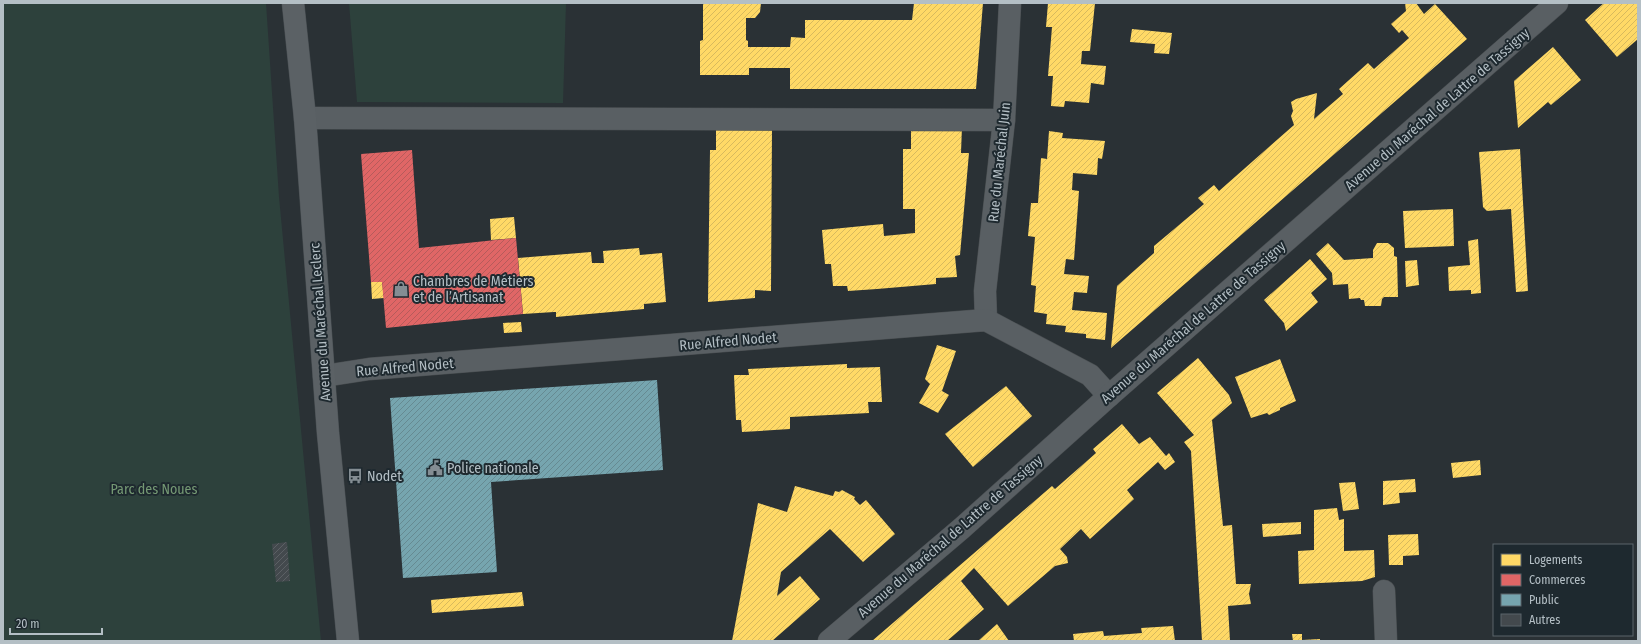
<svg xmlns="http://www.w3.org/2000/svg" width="1641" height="644" font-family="'Fira Sans Condensed',sans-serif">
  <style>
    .green { fill: #2d413c }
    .homes { fill: url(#homes-hatch) }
    .shops { fill: url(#shops-hatch) }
    .public { fill: url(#public-hatch) }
    .building { fill: url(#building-hatch) }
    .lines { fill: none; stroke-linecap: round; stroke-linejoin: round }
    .minor-casing { stroke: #484d50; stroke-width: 23 }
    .major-casing { stroke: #484e52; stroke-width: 23 }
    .minor { stroke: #595f63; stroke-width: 22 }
    .major { stroke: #5b6165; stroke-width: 22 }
    .labels { text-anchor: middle; stroke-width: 4; stroke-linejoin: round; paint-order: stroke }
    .street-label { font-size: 14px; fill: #b4bfc5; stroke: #1e292f }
    .poi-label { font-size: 14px; fill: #b4bfc5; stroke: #1e292f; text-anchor: start }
    .park-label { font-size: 14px; fill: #759974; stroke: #1e292f }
  </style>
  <defs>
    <pattern id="homes-hatch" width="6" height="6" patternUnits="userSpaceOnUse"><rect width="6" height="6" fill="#ffd966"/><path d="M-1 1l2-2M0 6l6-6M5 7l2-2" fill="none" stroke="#d7b95d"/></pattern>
    <pattern id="shops-hatch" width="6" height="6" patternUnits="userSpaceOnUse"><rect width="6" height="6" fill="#e06666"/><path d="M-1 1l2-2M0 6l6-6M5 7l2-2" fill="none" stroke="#b65b5b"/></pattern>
    <pattern id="public-hatch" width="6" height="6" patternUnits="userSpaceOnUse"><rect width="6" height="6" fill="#76a5af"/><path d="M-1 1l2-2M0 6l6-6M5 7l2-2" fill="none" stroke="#668a92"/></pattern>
    <pattern id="building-hatch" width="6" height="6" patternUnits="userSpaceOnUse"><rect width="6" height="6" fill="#43494d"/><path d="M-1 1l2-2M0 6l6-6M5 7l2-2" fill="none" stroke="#5c6165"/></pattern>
  </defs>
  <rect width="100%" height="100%" fill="#2a3135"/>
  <g class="green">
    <path d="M3 3H266L279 197 321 641H3Z"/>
    <path d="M349 3H566L563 103 357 102Z"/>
  </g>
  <g class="homes">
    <path d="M703 3H761L760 12 755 18H746V40L748 41V47H790L791 37 805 38V20H912L914 3H983L976 89H790V68H749V75H700V41L703 40Z"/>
    <path d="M1048 3H1095L1090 51H1082L1081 64 1106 66 1104 85 1091 83 1089 103 1065 101 1064 107 1051 106 1053 76H1048L1052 27H1046Z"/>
    <path d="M1405 3H1416L1424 14 1435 4 1467 39 1111 348 1117 286 1154 253V246L1204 204 1198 198 1214 185 1219 191 1294 125 1291 116 1293 111 1291 102 1296 99 1317 93 1314 119 1343 94 1339 89 1368 63 1374 69 1409 38 1402 30 1399 33 1391 24 1406 11Z"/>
    <path d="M1604 3H1638V39L1617 57 1585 20Z"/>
    <path d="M1132 29 1172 33 1169 54 1154 53 1155 44 1130 42Z"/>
    <path d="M1553 47 1581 80 1551 105 1548 102 1518 128 1514 81Z"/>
    <path d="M962 126 961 153H969L960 255 955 256 957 277 936 278V284L877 289 848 291 847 286H833L831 264H825L822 230 883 224 884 236 915 233V209H903V149H911V127Z"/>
    <path d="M772 127 771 291 755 290V298L708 302 710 150H716V128Z"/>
    <path d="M1049 131 1063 133 1062 138 1105 141 1102 159 1098 158 1097 175 1073 173 1072 190 1079 191 1074 260 1066 259 1064 274 1089 276 1087 293 1074 292 1072 310 1107 313 1105 340 1086 338V334L1065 332 1066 326 1046 324 1047 314 1034 312 1036 286 1031 285 1035 237 1028 236 1031 203H1038L1041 158 1047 159Z"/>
    <path d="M1520 149 1528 291 1516 292 1511 209 1487 211 1483 207 1479 152Z"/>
    <path d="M1453 209 1454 246 1405 248 1403 211Z"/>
    <path d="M514 217 516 238 491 240 490 219Z"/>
    <path d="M1478 239 1481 293 1471 294V290L1449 291 1448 267 1470 265 1468 241Z"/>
    <path d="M1328 243 1344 260 1373 258V250L1377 243H1388L1394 248V256L1397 257 1398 297H1384L1382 299 1381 306H1365L1364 300H1361L1360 298 1349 299 1348 284 1333 285 1332 273 1316 254Z"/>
    <path d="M639 248 640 255 662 253 666 302 644 304V309L556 317V312H554L523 314 518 258 591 252 592 263H604L603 251Z"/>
    <path d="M1310 259 1327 279 1311 293 1318 302 1286 331 1284 323 1264 300Z"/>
    <path d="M1417 260 1419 285 1406 287 1405 261Z"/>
    <path d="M371 282H382L384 298 372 299Z"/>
    <path d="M521 322 522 332 504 333 503 323Z"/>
    <path d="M937 345 956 351 942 391 949 395 938 413 919 403 930 384 925 379Z"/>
    <path d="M1198 358 1229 395 1232 403 1212 420 1223 526 1232 525 1236 584H1251L1249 594 1251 604 1228 606 1230 641H1202L1191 451 1184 442 1194 435 1157 393Z"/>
    <path d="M1280 359 1296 401 1280 408V410L1269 415 1267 413 1251 418 1235 377Z"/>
    <path d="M847 364V368L880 367 882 402H868L869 413 790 417V429L742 432 741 420H736L734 375H749L748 369Z"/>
    <path d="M1006 386 1032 416 973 467 945 434Z"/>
    <path d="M1122 424 1139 444 1150 437 1166 456 1169 453 1175 462 1165 470 1158 462 1127 490 1134 499 1090 539 1081 529 1060 549 1067 557 1068 563 1055 566 1008 606 974 568 961 581 984 609 947 641H872L1052 486 1055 489 1096 453 1093 449Z"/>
    <path d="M1480 460 1481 475 1453 478 1451 463Z"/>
    <path d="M1415 479 1416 492 1399 493 1400 503 1383 505V481Z"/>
    <path d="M1355 482 1359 509 1343 511 1339 483Z"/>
    <path d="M795 486 833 496 835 491 839 492 842 490 855 497 854 499 860 505 866 500 895 534 863 562 830 529 781 572 777 596 800 576 820 599 772 641H732L758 503 787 512Z"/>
    <path d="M1337 508 1339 520 1344 519V551L1374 550 1375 577 1362 581 1299 584 1298 551 1314 550V510Z"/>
    <path d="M1301 522V534L1263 537 1262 524Z"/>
    <path d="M1418 534 1419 555 1403 556V565H1389L1388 535Z"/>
    <path d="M522 592 524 606 432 613 431 600Z"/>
    <path d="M997 624 1009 641H978Z"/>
    <path d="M1173 626 1175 641H1074L1073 634 1103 631 1104 636 1142 633 1141 628Z"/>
    <path d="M1292 634H1302V640L1320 639V641H1293Z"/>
  </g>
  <path class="shops" d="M412 150 419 248 516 238 523 314 386 328 382 282H371L361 154Z"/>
  <path class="public" d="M657 380 663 470 491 482 497 572 403 578 390 398Z"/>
  <path class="building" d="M287 542 290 581 276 582 272 544Z"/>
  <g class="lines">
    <g class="minor-casing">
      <g id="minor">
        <path d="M305 118 1004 120"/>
        <path d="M986 320 985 291 1004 120 1010 3"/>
        <path d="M324 376 369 369 986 320 1090 375 1109 396"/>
        <path d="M1384 591 1386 641"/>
        <path d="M829 641 962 528 1109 396 1557 3"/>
      </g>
    </g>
    <g class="major-casing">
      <path id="major" d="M293 3 305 118 328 433 348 641"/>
    </g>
    <use href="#minor" class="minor"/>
    <use href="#major" class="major"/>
  </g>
  <defs>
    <g id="shop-bare" transform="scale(1.2)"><path d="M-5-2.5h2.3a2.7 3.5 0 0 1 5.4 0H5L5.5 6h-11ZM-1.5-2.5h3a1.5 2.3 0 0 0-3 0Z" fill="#848d93" stroke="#1e292f" stroke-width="2.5" paint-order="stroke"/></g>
    <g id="civic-bare" transform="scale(1.2)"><path d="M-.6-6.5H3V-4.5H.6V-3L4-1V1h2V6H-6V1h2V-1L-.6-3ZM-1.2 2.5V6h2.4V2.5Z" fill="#848d93" stroke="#1e292f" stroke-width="2.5" paint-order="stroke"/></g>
    <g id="bus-bare" transform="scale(1.2)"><path d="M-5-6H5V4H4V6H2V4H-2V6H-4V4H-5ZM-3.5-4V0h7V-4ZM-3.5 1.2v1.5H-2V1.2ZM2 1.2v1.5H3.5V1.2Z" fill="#848d93" stroke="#1e292f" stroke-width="2.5" paint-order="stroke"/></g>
  </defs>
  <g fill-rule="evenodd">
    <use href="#shop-bare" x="401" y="289"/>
    <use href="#civic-bare" x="435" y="468"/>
    <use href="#bus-bare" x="355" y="476"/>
  </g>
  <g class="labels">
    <g class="street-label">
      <text transform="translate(1437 109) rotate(-41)" y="5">Avenue du Maréchal de Lattre de Tassigny</text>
      <text transform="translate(999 162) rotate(-84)" y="5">Rue du Maréchal Juin</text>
      <text transform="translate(320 322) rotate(-94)" y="5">Avenue du Maréchal Leclerc</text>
      <text transform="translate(1193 322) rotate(-41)" y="5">Avenue du Maréchal de Lattre de Tassigny</text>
      <text transform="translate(728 341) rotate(-5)" y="5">Rue Alfred Nodet</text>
      <text transform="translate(405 367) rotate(-5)" y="5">Rue Alfred Nodet</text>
      <text transform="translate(950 536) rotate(-41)" y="5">Avenue du Maréchal de Lattre de Tassigny</text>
    </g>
    <g class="poi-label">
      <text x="413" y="286">Chambres de Métiers<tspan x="413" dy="16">et de l’Artisanat</tspan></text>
      <text x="447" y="473">Police nationale</text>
      <text x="367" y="481">Nodet</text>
    </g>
    <g class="park-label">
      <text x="154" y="494">Parc des Noues</text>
    </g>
  </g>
  <rect width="1641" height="644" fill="none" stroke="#b4bfc5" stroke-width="8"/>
  <rect x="1493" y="544" width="140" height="92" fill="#1e292f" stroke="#5a656b"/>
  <rect x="1501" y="554" width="20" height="12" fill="#ffd966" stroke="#5a656b"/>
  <text x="1529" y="564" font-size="12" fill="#b4bfc5">Logements</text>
  <rect x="1501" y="574" width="20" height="12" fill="#e06666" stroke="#5a656b"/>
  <text x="1529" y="584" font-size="12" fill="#b4bfc5">Commerces</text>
  <rect x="1501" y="594" width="20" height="12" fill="#76a5af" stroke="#5a656b"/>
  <text x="1529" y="604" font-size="12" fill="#b4bfc5">Public</text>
  <rect x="1501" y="614" width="20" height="12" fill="#43494d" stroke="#5a656b"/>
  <text x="1529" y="624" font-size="12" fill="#b4bfc5">Autres</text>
  <path d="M10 628v6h92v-6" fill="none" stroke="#b4bfc5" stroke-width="2"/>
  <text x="16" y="628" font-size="12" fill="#b4bfc5" stroke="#1e292f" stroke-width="3" paint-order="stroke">20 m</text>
</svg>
